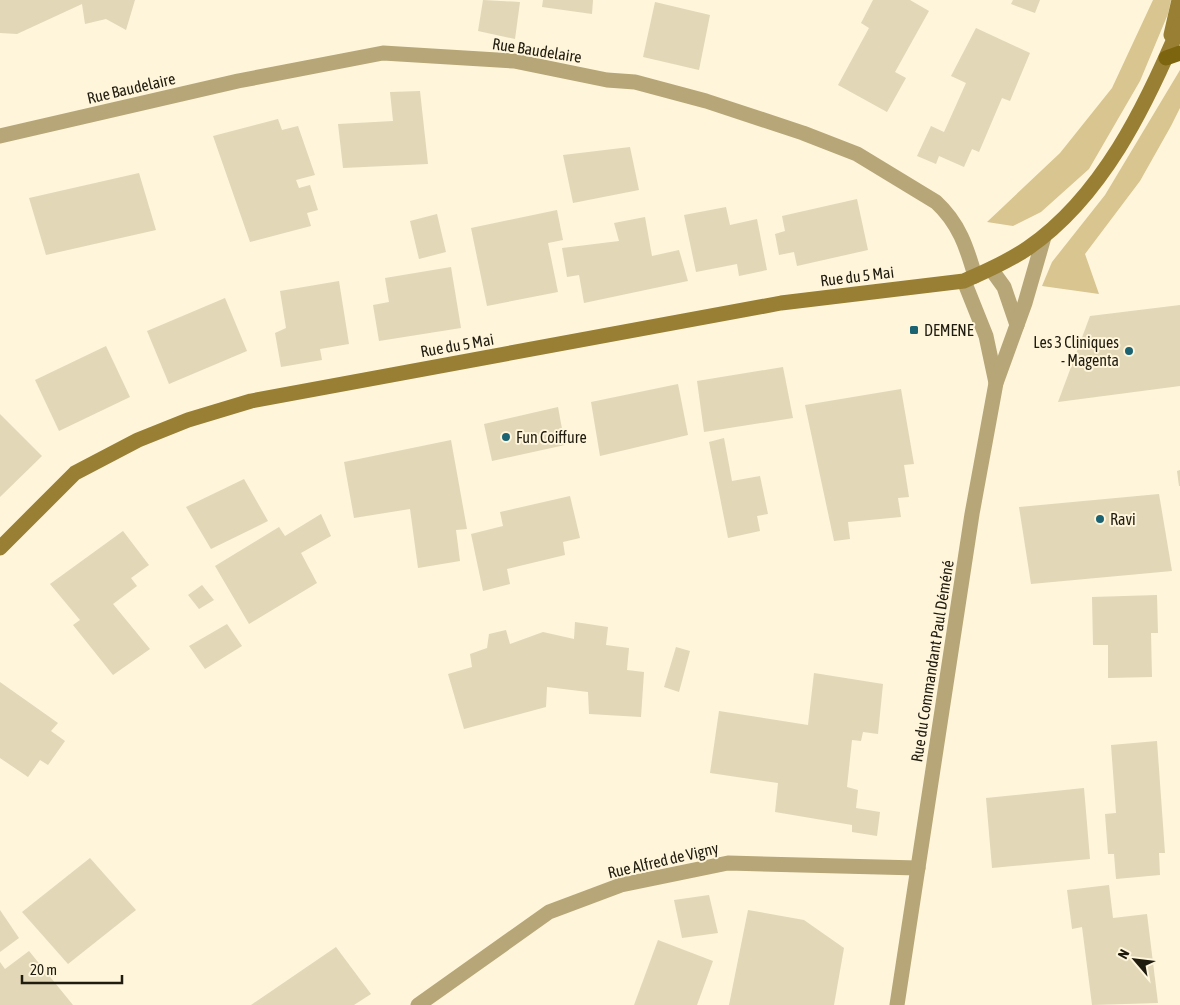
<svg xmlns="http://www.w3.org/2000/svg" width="1180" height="1005" font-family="'Asap Condensed',sans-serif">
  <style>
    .green { fill: #d8c590 }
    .building { fill: #e2d7b7 }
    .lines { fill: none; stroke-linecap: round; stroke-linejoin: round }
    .minor { stroke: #b7a677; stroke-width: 15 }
    .secondary { stroke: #987f33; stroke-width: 15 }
    .primary { stroke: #7d640f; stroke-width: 15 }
    .poi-dot { fill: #1b6372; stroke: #fef5db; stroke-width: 2 }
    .labels { text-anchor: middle; stroke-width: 4; stroke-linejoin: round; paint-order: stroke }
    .street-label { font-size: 16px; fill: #1f1b0f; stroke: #fef5db }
    .poi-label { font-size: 16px; fill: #1f1b0f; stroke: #fef5db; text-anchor: start }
  </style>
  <rect width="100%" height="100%" fill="#fef5db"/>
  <g class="green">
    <path d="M1153 0H1171L1168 14 1140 81 1089 169 1041 212 1013 226 987 222 1060 153 1112 88Z"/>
    <path d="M1180 70V108L1171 126 1140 181 1085 254 1099 294 1042 286 1052 262 1105 195Z"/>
  </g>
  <g class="building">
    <path d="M0 0H135L126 30 106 19 85 24 82 4 17 34 0 33Z"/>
    <path d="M483 0 520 2 515 39 478 31Z"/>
    <path d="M543 0H593L592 14 542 7Z"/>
    <path d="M873 0H910L929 11 895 72 906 78 887 112 838 85 869 28 861 23Z"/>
    <path d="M1013 0H1040L1035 13 1011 4Z"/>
    <path d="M655 2 710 15 699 70 643 57Z"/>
    <path d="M976 28 1030 53 1010 101 1002 98 979 152 972 149 964 167 939 156 936 164 917 156 931 126 944 132 966 83 951 76Z"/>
    <path d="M420 91 428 164 343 168 338 124 393 121 390 92Z"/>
    <path d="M278 119 282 130 298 126 315 175 296 180 299 188 310 185 318 210 307 213 311 226 250 242 213 136Z"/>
    <path d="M630 147 639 190 573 203 563 155Z"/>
    <path d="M139 173 156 230 46 255 29 198Z"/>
    <path d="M857 199 868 250 797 266 794 252 779 255 775 234 785 231 782 216Z"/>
    <path d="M726 207 730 225 757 219 767 270 739 276 737 264 696 272 684 215Z"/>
    <path d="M557 210 563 240 548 243 558 292 487 306 471 228Z"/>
    <path d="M437 214 446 252 419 259 410 221Z"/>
    <path d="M645 217 652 256 679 250 688 281 584 303 579 275 567 277 562 248 619 241 614 223Z"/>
    <path d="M451 267 461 328 379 341 373 305 389 302 385 278Z"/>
    <path d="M339 281 349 344 320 349 322 360 281 367 275 333 286 328 280 291Z"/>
    <path d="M225 298 247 351 169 384 147 331Z"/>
    <path d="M1180 305V386L1058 402 1090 316Z"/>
    <path d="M106 346 130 397 59 431 35 380Z"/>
    <path d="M783 367 793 418 704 432 697 381Z"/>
    <path d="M678 384 688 435 600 456 591 402Z"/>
    <path d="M901 389 914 464 904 465 909 497 898 498 901 517 848 522 850 539 834 541 805 405Z"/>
    <path d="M558 407 565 445 492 461 484 424Z"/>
    <path d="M0 414 42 456 0 497Z"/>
    <path d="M724 438 732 481 760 476 768 514 757 516 760 531 728 538 709 442Z"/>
    <path d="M451 440 467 529 456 530 460 561 418 568 410 509 354 518 344 462Z"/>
    <path d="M1180 470V486H1179L1177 471Z"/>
    <path d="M244 479 268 521 211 549 186 507Z"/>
    <path d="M1159 494 1172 571 1031 584 1019 507Z"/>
    <path d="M570 496 580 538 563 542 565 555 507 569 510 584 483 591 471 534 503 526 500 512Z"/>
    <path d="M321 514 331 536 301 553 317 583 249 624 215 566 279 527 285 536Z"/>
    <path d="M123 531 149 565 131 578 137 586 113 604 150 649 113 675 73 625 80 620 50 584Z"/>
    <path d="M202 585 214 600 199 609 188 595Z"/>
    <path d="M1157 595 1158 633H1151L1152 677 1108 678V645H1093L1092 597Z"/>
    <path d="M575 622 608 627 606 645 629 648 627 670 644 672 641 717 589 714 588 692 547 687 546 707 464 729 448 674 472 667 470 654 487 648 489 634 506 630 510 644 543 632 574 639Z"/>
    <path d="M227 624 242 646 205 669 189 646Z"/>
    <path d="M676 647 690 651 679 692 664 687Z"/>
    <path d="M814 673 883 684 878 734 863 732 861 741 852 740 847 787 858 790 856 808 880 812 877 836 852 832V825L775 812 778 783 710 773 719 711 808 725Z"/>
    <path d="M0 682 58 723 51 731 65 741 48 765 40 760 28 777 0 758Z"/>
    <path d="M1157 741 1165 853H1159L1160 875 1116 879 1114 854H1108L1105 814 1116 813 1111 745Z"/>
    <path d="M1084 788 1090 859 992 868 986 798Z"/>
    <path d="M90 858 136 910 68 964 22 912Z"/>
    <path d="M1109 885 1113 918 1147 914 1158 1003 1092 1005 1082 927 1072 929 1067 890Z"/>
    <path d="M709 895 718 933 682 938 674 900Z"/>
    <path d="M0 910 19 938 0 952Z"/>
    <path d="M748 910 804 920 844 948 834 1005H729Z"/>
    <path d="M658 940 713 961 697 1005H634Z"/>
    <path d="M336 947 371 994 354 1005H251Z"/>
    <path d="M29 951 73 1005H0V962L5 969Z"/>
  </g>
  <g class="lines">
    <g class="minor">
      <path d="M0 136 238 81 383 53 514 61 607 80 635 82 706 101 803 133 857 154 936 202C959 223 967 248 975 276"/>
      <path d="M991 269 1004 287 1017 325"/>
      <path d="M964 281 986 336 996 383"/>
      <path d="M418 1005 549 912 621 885 728 863 918 868"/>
      <path d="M897 1005 972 514 996 383 1025 303 1044 237"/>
    </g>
    <g class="secondary">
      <path d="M1171 35 1179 0"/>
      <path d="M0 548 75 473 138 440 188 420 251 401 781 303 964 281C986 271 1008 262 1028 248 1102 197 1146 106 1180 25"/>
    </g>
    <path class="primary" d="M1166 58 1180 53"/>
  </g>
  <g class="poi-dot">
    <rect x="909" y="325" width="10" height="10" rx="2.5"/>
    <circle cx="1129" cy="351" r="5"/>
    <circle cx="506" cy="437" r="5"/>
    <circle cx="1100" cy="519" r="5"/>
  </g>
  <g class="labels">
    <g class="street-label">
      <text transform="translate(537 50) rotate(9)" y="6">Rue Baudelaire</text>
      <text transform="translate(131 88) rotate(-13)" y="6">Rue Baudelaire</text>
      <text transform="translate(857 276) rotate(-7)" y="6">Rue du 5 Mai</text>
      <text transform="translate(457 345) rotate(-10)" y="6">Rue du 5 Mai</text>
      <text transform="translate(932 661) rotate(-81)" y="6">Rue du Commandant Paul Déméné</text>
      <text transform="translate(663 860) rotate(-13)" y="6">Rue Alfred de Vigny</text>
    </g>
    <g class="poi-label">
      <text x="924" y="336">DEMENE</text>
      <text x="1119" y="348" text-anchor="end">Les 3 Cliniques<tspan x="1119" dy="18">- Magenta</tspan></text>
      <text x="516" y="443">Fun Coiffure</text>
      <text x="1110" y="525">Ravi</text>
    </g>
  </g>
  <g transform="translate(1135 960) rotate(298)" stroke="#fef5db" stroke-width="4" paint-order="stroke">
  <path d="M0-4L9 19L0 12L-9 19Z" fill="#1f1b0f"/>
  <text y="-8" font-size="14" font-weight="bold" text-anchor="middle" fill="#1f1b0f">N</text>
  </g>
  <path d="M22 975v8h100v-8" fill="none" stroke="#1f1b0f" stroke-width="2.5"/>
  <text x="30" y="975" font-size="15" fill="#1f1b0f" stroke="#fef5db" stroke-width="4" paint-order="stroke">20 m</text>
</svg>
